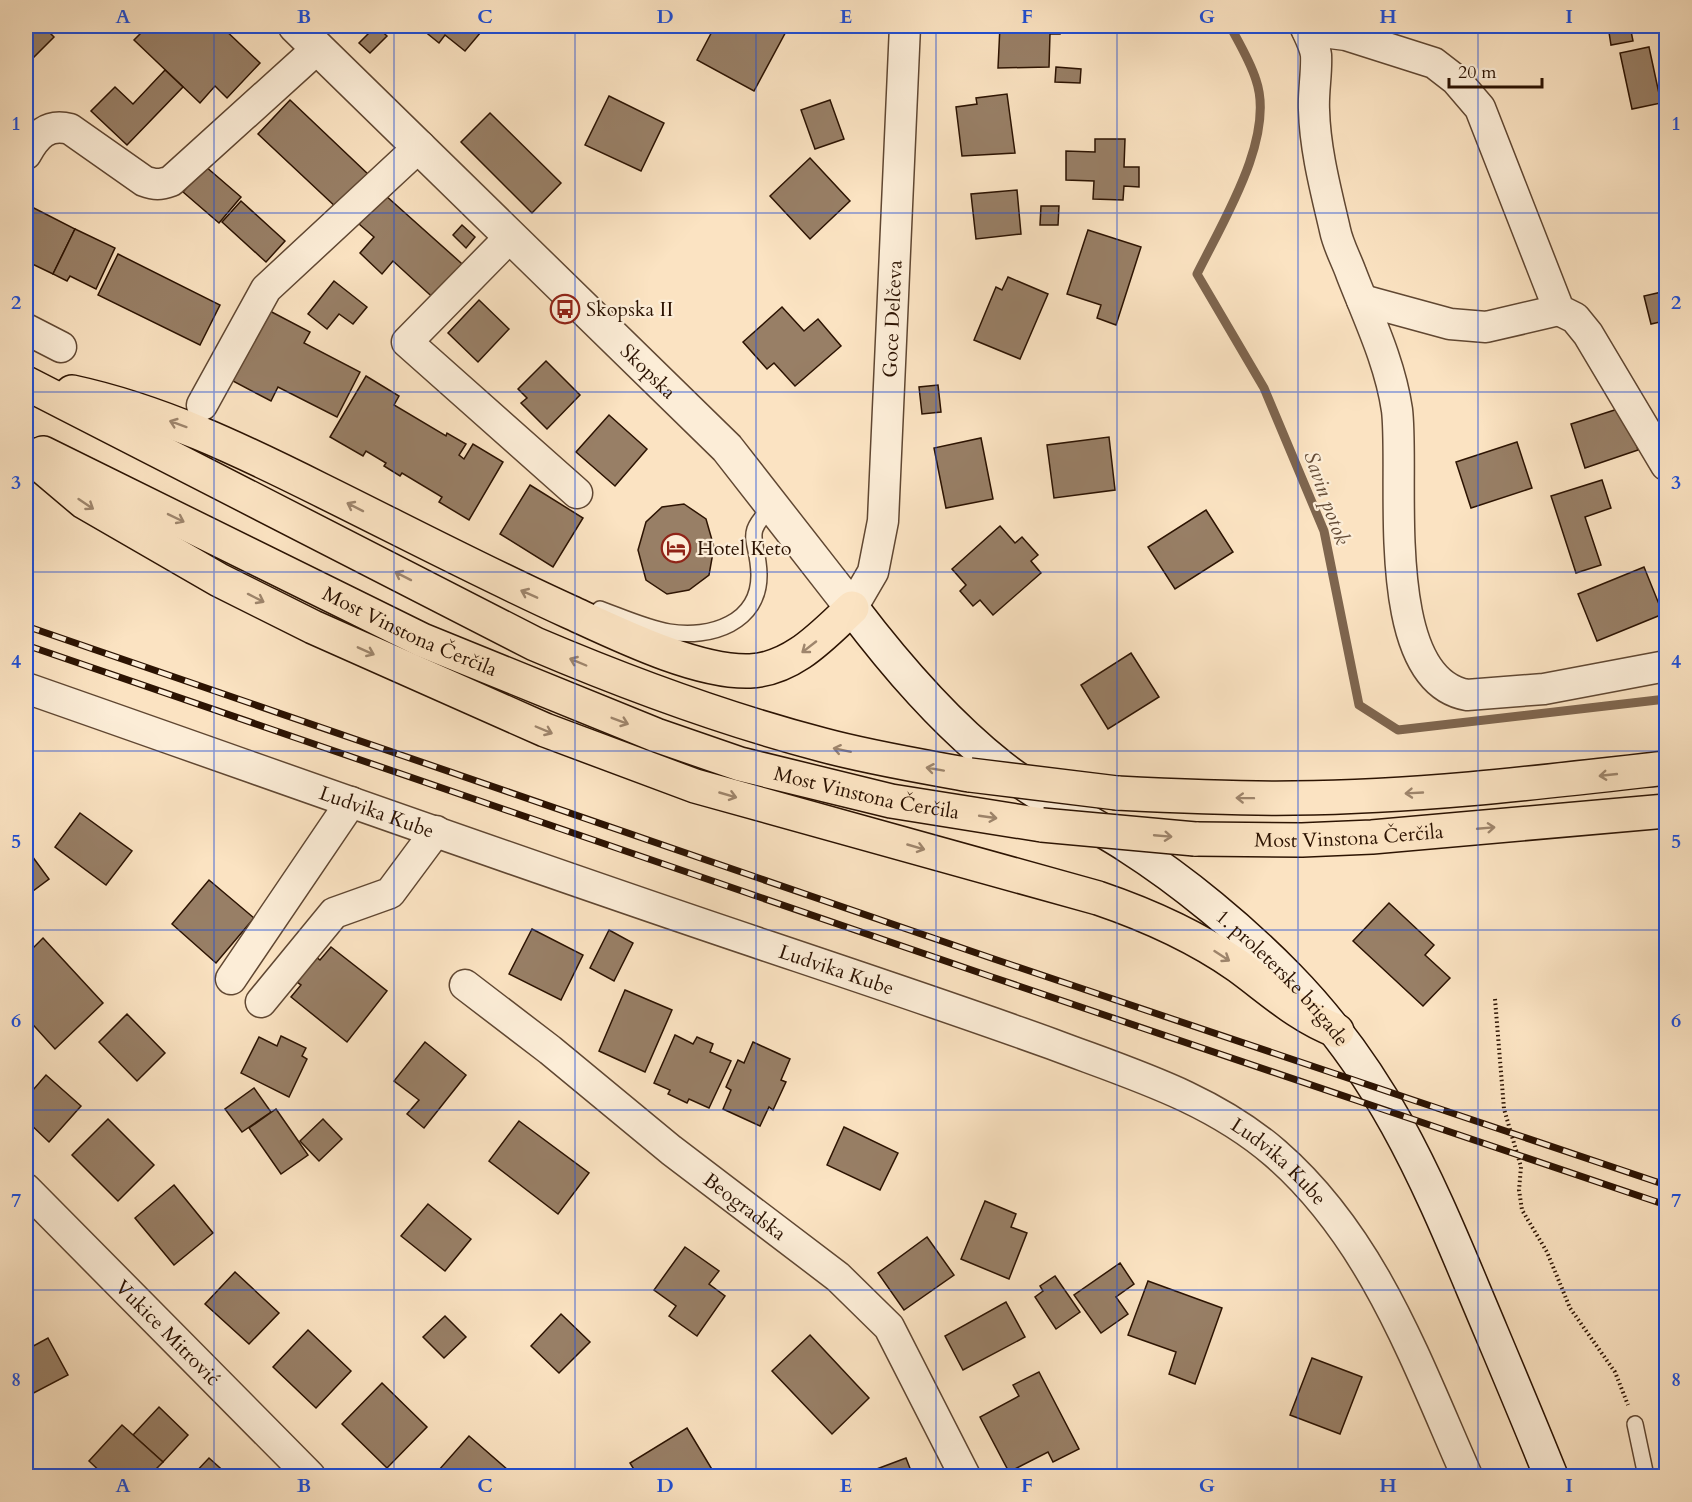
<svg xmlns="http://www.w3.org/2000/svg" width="1692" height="1502" font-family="Cardo,serif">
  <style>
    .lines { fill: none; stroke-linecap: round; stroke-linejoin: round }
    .stream { stroke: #7e654e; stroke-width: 9 }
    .building { fill: #987f66; stroke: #2c1302; stroke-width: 1.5 }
    .service-casing { stroke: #604732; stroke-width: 18 }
    .minor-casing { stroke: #604732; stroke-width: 33 }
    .tertiary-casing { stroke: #604732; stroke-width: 36 }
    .secondary-casing { stroke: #2c1302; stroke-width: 36 }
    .primary-casing { stroke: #2c1302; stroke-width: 36 }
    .path { stroke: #2c1302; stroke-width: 4; stroke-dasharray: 1.5 3; stroke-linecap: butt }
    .service { stroke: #fcedd7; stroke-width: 15 }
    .minor { stroke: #fcedd7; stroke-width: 30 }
    .tertiary { stroke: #fcedd7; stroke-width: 33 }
    .secondary { stroke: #fcedd7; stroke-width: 33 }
    .primary { stroke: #fbe3c2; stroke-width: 33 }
    .rail-casing { stroke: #2c1302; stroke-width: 7 }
    .rail { stroke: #fcedd7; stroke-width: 4.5; stroke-dasharray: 14; stroke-linecap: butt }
    .primary-bridge-casing { stroke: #2c1302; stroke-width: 36; stroke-linecap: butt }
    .primary-bridge { stroke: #fbe3c2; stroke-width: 33 }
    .oneway { stroke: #9e856c }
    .grid { fill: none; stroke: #1d4ed8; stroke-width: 1.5; stroke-opacity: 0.55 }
    .labels { text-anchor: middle; stroke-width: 4.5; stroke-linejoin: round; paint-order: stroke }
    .poi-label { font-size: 20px; fill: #2c1302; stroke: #fcedd7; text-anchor: start }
    .street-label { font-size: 20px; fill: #2c1302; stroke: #fcedd7 }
    .water-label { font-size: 21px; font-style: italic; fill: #634a35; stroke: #fcedd7 }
    .neatline { fill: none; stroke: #1d4ed8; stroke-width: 2 }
    .grid-label { font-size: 20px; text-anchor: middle; font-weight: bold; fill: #1d4ed8 }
  </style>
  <rect width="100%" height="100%" fill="#fbe3c2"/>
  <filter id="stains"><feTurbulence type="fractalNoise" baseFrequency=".00333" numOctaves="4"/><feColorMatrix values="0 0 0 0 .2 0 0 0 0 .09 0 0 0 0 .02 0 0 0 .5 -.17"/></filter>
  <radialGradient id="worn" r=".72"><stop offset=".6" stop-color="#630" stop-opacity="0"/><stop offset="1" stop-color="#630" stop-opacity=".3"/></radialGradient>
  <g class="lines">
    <path class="stream" d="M1230 26C1239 43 1250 61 1256 80 1276 137 1222 223 1197 274L1264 388 1324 531 1359 705 1398 730 1666 699"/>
  </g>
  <g class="building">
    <path d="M26 26H43L54 37 28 63 26 60Z"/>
    <path d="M148 26H221L260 63 227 98 215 86 200 103 134 40Z"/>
    <path d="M376 26 387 36 370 53 359 43Z"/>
    <path d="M418 26H486L465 51 445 35 439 43Z"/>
    <path d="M715 26H789L754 91 697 60Z"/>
    <path d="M1000 26H1060V34H1050L1049 67 998 68Z"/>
    <path d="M1608 26H1630L1633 41 1611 45Z"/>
    <path d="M1649 47 1661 103 1632 109 1620 53Z"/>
    <path d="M1056 67 1081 69 1080 83 1055 82Z"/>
    <path d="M165 70 183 87 127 145 91 111 115 87 133 104Z"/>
    <path d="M1007 94 1015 153 962 156 956 107 977 104 976 98Z"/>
    <path d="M609 96 664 123 641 171 585 145Z"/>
    <path d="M290 100 370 176 338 209 258 134Z"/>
    <path d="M830 100 844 139 815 149 801 110Z"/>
    <path d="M490 113 561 183 532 213 461 142Z"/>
    <path d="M1095 139H1125L1124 167H1139V187L1124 186 1123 200 1093 199 1094 181 1066 180V151L1095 152Z"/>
    <path d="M810 158 850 201 810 239 770 196Z"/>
    <path d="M205 166 241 197 219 223 183 192Z"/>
    <path d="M1017 190 1021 234 976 239 971 194Z"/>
    <path d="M385 195 470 271 440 304 393 261 382 274 360 253 374 237 359 224Z"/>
    <path d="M241 201 285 241 266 262 222 222Z"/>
    <path d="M26 204 75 229 53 274 26 261Z"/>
    <path d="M1041 206H1059L1058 225H1040Z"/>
    <path d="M462 225 475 237 466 248 453 235Z"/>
    <path d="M75 229 115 248 96 289 70 276 67 281 53 274Z"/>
    <path d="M1088 230 1141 247 1116 325 1097 318 1101 305 1067 294Z"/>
    <path d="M1666 231V273L1661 232Z"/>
    <path d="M118 254 220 305 200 345 98 295Z"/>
    <path d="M1008 277 1048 294 1020 359 974 340 996 287 1002 290Z"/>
    <path d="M334 281 367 307 353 324 339 314 327 329 308 314Z"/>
    <path d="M1666 291V316L1659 317 1660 322 1651 324 1644 296Z"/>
    <path d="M479 300 509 329 478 362 448 333Z"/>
    <path d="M782 307 804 331 818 319 841 346 795 386 774 363 767 369 743 342Z"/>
    <path d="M266 309 310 332 304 343 360 372 337 417 278 387 271 401 231 380Z"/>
    <path d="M1666 316V350L1659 317Z"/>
    <path d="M546 361 580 395 547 429 521 403 527 398 518 389Z"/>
    <path d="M366 376 399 396 394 405 446 436 447 433 466 444 459 455 464 459 473 444 503 462 469 520 439 502 442 497 402 473 400 476 384 466 386 463 366 451 363 456 330 437Z"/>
    <path d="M938 385 941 412 922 414 919 387Z"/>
    <path d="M1624 407 1638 450 1585 468 1571 424Z"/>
    <path d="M609 415 647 449 615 486 576 452Z"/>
    <path d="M1109 437 1115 490 1054 498 1047 445Z"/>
    <path d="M981 438 993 499 946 508 934 448Z"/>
    <path d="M1517 442 1532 488 1471 508 1456 462Z"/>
    <path d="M1602 480 1611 508 1585 517 1601 565 1576 573 1551 496Z"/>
    <path d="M530 485 583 518 553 567 500 534Z"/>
    <path d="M684 504 706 519 714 547 709 575 689 590 667 594 646 580 638 550 646 522 662 507Z"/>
    <path d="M1206 510 1233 552 1175 589 1148 547Z"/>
    <path d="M1000 526 1015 543 1022 537 1038 555 1031 561 1041 573 993 615 980 600 973 606 960 591 966 585 952 569Z"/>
    <path d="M1644 567 1663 614 1597 641 1578 594Z"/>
    <path d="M1131 653 1159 697 1108 729 1081 685Z"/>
    <path d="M80 813 132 851 106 885 55 847Z"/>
    <path d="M32 856 49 879 33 891 26 881V861Z"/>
    <path d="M209 880 254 918 216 963 172 924Z"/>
    <path d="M1389 903 1434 945 1425 955 1450 978 1423 1006 1353 941Z"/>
    <path d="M532 929 583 955 561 1000 509 974Z"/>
    <path d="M609 930 633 943 614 981 590 968Z"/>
    <path d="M43 938 103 1003 55 1049 26 1017V955Z"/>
    <path d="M331 947 387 991 347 1042 291 997 301 985 291 978 311 953 320 960Z"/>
    <path d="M625 990 672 1010 645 1072 599 1051Z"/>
    <path d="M127 1014 165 1053 137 1081 99 1042Z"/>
    <path d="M675 1035 693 1044 697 1037 713 1044 710 1052 731 1061 709 1108 689 1099 687 1103 668 1094 670 1090 654 1083Z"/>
    <path d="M281 1036 306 1048 302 1056 307 1059 289 1097 241 1073 259 1037 277 1046Z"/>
    <path d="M425 1042 466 1075 424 1128 407 1114 419 1100 394 1081Z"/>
    <path d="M753 1042 790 1059 781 1080 786 1082 773 1110 769 1107 760 1126 723 1109 731 1090 726 1087 738 1060 744 1063Z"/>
    <path d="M46 1075 81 1106 49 1142 26 1120V1098Z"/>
    <path d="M254 1088 271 1112 242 1132 225 1109Z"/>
    <path d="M276 1109 308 1155 281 1174 249 1128Z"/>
    <path d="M108 1119 154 1165 118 1201 72 1155Z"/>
    <path d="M323 1119 342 1139 319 1161 300 1141Z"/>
    <path d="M519 1121 589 1173 558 1214 489 1161Z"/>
    <path d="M844 1127 898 1153 880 1190 827 1165Z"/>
    <path d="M174 1185 213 1233 174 1265 135 1218Z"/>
    <path d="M985 1201 1016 1214 1011 1227 1027 1233 1009 1279 961 1259Z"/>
    <path d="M428 1204 471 1239 445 1271 401 1236Z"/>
    <path d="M927 1237 954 1275 904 1310 878 1273Z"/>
    <path d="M685 1247 719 1271 709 1284 725 1296 697 1336 669 1316 676 1306 654 1290Z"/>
    <path d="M1120 1263 1134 1284 1116 1297 1128 1314 1101 1333 1074 1295Z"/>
    <path d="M235 1272 279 1313 249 1344 205 1304Z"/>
    <path d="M1055 1276 1080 1312 1056 1329 1035 1297 1043 1291 1040 1286Z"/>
    <path d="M1148 1281 1222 1308 1195 1384 1169 1374 1176 1352 1128 1335Z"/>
    <path d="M1006 1302 1025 1337 963 1370 945 1336Z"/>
    <path d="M561 1314 590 1342 559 1373 531 1346Z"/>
    <path d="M445 1316 466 1337 444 1358 423 1337Z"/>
    <path d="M308 1330 351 1371 316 1408 273 1367Z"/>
    <path d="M810 1335 869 1398 832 1434 772 1371Z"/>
    <path d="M48 1338 68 1375 26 1397V1350Z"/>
    <path d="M1312 1358 1362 1377 1340 1434 1290 1415Z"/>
    <path d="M1039 1372 1079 1449 1053 1462 1048 1452 1009 1472 980 1417 1019 1396 1013 1385Z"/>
    <path d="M382 1383 427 1427 387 1468 342 1424Z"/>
    <path d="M159 1407 188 1435 163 1462 133 1435Z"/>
    <path d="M122 1425 163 1462 149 1476H105L89 1461Z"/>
    <path d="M687 1428 716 1476H638L630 1463Z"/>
    <path d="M469 1436 515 1476H445L438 1471Z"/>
    <path d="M209 1458 229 1476H192Z"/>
    <path d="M906 1458 913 1476H858Z"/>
  </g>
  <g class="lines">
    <g class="service-casing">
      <g id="service">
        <path d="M600 609C622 617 646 628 669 632 710 639 760 623 759 574 758 537 741 536 774 505"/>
        <path d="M1635 1424 1646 1476"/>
      </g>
    </g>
    <g class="minor-casing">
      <g id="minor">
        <path d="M1305 26C1309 35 1315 46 1316 55 1317 73 1313 92 1314 110 1315 150 1326 191 1335 230 1338 245 1346 259 1351 273 1368 317 1390 362 1397 410 1405 475 1377 679 1467 695L1544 689 1666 666"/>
        <path d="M1307 30 1346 35 1434 63 1456 80 1480 108 1559 310 1575 318 1588 334 1666 465"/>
        <path d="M26 154C36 136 47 123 70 129L144 181C155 185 160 185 171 181L318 48"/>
        <path d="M511 236 407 342 577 493"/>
        <path d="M1362 300 1450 324 1486 327 1559 310"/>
        <path d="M26 329 61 347"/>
        <path d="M202 405 266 289 420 146"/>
        <path id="s1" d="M852 608 873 572 883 521 905 26"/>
        <path id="s2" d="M26 688C272 774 519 863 767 946 862 978 958 1010 1052 1044 1131 1074 1210 1097 1275 1153 1373 1238 1416 1361 1467 1476"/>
        <path d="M231 979 351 802"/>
        <path id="s3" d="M465 985 550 1050 671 1150 838 1277 889 1327 965 1476"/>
        <path d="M261 1002 334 913 390 893 436 831"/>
        <path id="s4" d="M26 1189 310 1476"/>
      </g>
    </g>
    <g class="tertiary-casing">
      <g id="tertiary">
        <path id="s5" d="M295 26 727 448 852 608"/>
      </g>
    </g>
    <g class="secondary-casing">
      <g id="secondary">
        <path id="s6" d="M852 608C896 666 944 722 1001 767 1041 798 1086 819 1128 846 1183 881 1242 930 1288 977 1380 1071 1424 1171 1474 1291 1500 1353 1526 1414 1551 1476"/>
      </g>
    </g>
    <g class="primary-casing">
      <g id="primary">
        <path d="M26 383 535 644C629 684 724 719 823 745 871 758 921 766 970 775"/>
        <path d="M72 392C160 411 241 450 321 490 404 531 486 574 570 612 618 634 697 673 750 671 793 669 823 635 852 608"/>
        <path d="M26 453 84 502 219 580 313 627 545 730 695 786 1098 898C1148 915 1195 936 1238 966 1271 990 1298 1016 1337 1031"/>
        <path id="s7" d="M43 453 422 640 656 735 740 764 891 801 1042 825"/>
        <path d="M1117 793C1176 796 1235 799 1294 798 1419 797 1543 782 1666 768"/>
        <path id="s8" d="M1195 839 1302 840 1372 837 1666 811"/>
      </g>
    </g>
    <path class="path" d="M1495 999 1504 1109 1521 1167 1519 1190 1522 1210 1547 1252 1570 1308 1615 1372 1628 1405"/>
    <use href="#service" class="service"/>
    <use href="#minor" class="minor"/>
    <use href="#tertiary" class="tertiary"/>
    <use href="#secondary" class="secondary"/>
    <use href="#primary" class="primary"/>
    <g class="rail-casing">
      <g id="rail">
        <path d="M26 626 994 959 1666 1185"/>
        <path d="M26 645 992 977 1666 1205"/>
      </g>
    </g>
    <use href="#rail" class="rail"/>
    <g class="primary-bridge-casing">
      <g id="primary-bridge">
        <path d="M970 775 1117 793"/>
        <path d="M1042 825 1195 839"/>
      </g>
    </g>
    <use href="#primary-bridge" class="primary-bridge"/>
  </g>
  <defs><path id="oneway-shaft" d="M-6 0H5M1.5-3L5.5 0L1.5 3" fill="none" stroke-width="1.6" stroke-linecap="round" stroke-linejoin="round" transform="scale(1.5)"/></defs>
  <g class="oneway">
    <use href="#oneway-shaft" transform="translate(178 424) rotate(-160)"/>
    <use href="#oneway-shaft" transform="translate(86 504) rotate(34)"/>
    <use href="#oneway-shaft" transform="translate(355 507) rotate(-153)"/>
    <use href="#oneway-shaft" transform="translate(176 518) rotate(26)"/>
    <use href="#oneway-shaft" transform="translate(403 576) rotate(-153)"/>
    <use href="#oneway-shaft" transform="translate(529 594) rotate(-156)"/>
    <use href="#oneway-shaft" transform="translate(256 598) rotate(27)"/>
    <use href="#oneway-shaft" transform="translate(809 647) rotate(142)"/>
    <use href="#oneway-shaft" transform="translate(366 651) rotate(24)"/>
    <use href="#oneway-shaft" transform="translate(578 662) rotate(-157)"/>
    <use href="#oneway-shaft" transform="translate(620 721) rotate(21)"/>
    <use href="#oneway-shaft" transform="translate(544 730) rotate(23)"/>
    <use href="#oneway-shaft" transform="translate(842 750) rotate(-168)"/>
    <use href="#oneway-shaft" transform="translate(935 769) rotate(-170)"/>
    <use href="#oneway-shaft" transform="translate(1608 775) rotate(174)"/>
    <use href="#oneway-shaft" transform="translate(1414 793) rotate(177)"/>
    <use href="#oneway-shaft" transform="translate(728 795) rotate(16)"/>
    <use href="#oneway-shaft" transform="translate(1245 798) rotate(-179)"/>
    <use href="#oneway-shaft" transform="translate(988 817) rotate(8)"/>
    <use href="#oneway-shaft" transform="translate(1486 828) rotate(-5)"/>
    <use href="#oneway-shaft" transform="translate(1163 836) rotate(5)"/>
    <use href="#oneway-shaft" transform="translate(916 847) rotate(16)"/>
    <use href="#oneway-shaft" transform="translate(1222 956) rotate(33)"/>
  </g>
  <path class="grid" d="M214 26V1476M394 26V1476M575 26V1476M756 26V1476M936 26V1476M1117 26V1476M1298 26V1476M1478 26V1476M26 213H1666M26 392H1666M26 572H1666M26 751H1666M26 930H1666M26 1110H1666M26 1290H1666"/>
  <defs>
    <g id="bus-ring" transform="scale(1.5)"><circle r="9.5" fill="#fcedd7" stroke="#8f2418" stroke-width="1.5"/><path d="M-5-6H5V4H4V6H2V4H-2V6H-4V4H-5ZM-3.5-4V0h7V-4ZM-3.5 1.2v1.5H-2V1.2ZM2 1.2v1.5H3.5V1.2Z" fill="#8f2418"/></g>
    <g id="hotel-ring" transform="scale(1.5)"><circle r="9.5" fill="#fcedd7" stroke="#8f2418" stroke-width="1.5"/><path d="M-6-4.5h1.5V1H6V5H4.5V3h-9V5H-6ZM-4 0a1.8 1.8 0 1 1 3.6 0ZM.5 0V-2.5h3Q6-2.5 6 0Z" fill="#8f2418"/></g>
  </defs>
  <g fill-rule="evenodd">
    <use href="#bus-ring" x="565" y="309"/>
    <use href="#hotel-ring" x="676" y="548"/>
  </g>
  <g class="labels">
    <g class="poi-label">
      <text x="586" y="316">Skopska II</text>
      <text x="697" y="555">Hotel Keto</text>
    </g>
    <g class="street-label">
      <text dy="7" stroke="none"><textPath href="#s1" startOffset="296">Goce Delčeva</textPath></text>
      <text dy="7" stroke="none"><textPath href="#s5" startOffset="494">Skopska</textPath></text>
      <text dy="7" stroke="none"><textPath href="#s7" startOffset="408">Most Vinstona Čerčila</textPath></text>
      <text dy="7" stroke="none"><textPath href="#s7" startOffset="894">Most Vinstona Čerčila</textPath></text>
      <text dy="7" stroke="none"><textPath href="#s2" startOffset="372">Ludvika Kube</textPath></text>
      <text dy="7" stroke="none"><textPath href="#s8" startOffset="154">Most Vinstona Čerčila</textPath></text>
      <text dy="7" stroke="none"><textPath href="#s2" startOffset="858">Ludvika Kube</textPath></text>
      <text dy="7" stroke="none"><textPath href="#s6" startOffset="572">1. proleterske brigade</textPath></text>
      <text dy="7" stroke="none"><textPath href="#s2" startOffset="1344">Ludvika Kube</textPath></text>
      <text dy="7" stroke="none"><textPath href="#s3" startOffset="357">Beogradska</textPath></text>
      <text dy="7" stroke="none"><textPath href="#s4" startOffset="202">Vukice Mitrović</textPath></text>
    </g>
    <g class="water-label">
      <text transform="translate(1327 498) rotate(70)" y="7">Savin potok</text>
    </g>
  </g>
  <rect width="1692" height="1502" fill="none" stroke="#fbe3c2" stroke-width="66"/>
  <path d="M1449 78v9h93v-9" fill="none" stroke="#2c1302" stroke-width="3"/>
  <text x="1458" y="78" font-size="18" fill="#2c1302" stroke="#fcedd7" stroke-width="4.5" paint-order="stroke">20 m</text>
  <rect x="33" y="33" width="1626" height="1436" class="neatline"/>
  <g class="grid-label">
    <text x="123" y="23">A</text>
    <text x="304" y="23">B</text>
    <text x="485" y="23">C</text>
    <text x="665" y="23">D</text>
    <text x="846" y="23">E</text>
    <text x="1027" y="23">F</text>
    <text x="1207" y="23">G</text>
    <text x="1388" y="23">H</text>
    <text x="1569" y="23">I</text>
    <text x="16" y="130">1</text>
    <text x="1676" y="130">1</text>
    <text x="16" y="309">2</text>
    <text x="1676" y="309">2</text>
    <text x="16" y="489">3</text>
    <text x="1676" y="489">3</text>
    <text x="16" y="668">4</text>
    <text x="1676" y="668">4</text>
    <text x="16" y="848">5</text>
    <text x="1676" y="848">5</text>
    <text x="16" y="1027">6</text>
    <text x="1676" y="1027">6</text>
    <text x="16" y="1207">7</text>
    <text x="1676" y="1207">7</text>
    <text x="16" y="1386">8</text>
    <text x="1676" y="1386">8</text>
    <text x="123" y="1492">A</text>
    <text x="304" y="1492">B</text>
    <text x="485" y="1492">C</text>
    <text x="665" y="1492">D</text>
    <text x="846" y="1492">E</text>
    <text x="1027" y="1492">F</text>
    <text x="1207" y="1492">G</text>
    <text x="1388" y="1492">H</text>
    <text x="1569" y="1492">I</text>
  </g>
  <rect width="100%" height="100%" filter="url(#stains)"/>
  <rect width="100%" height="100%" fill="url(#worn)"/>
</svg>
